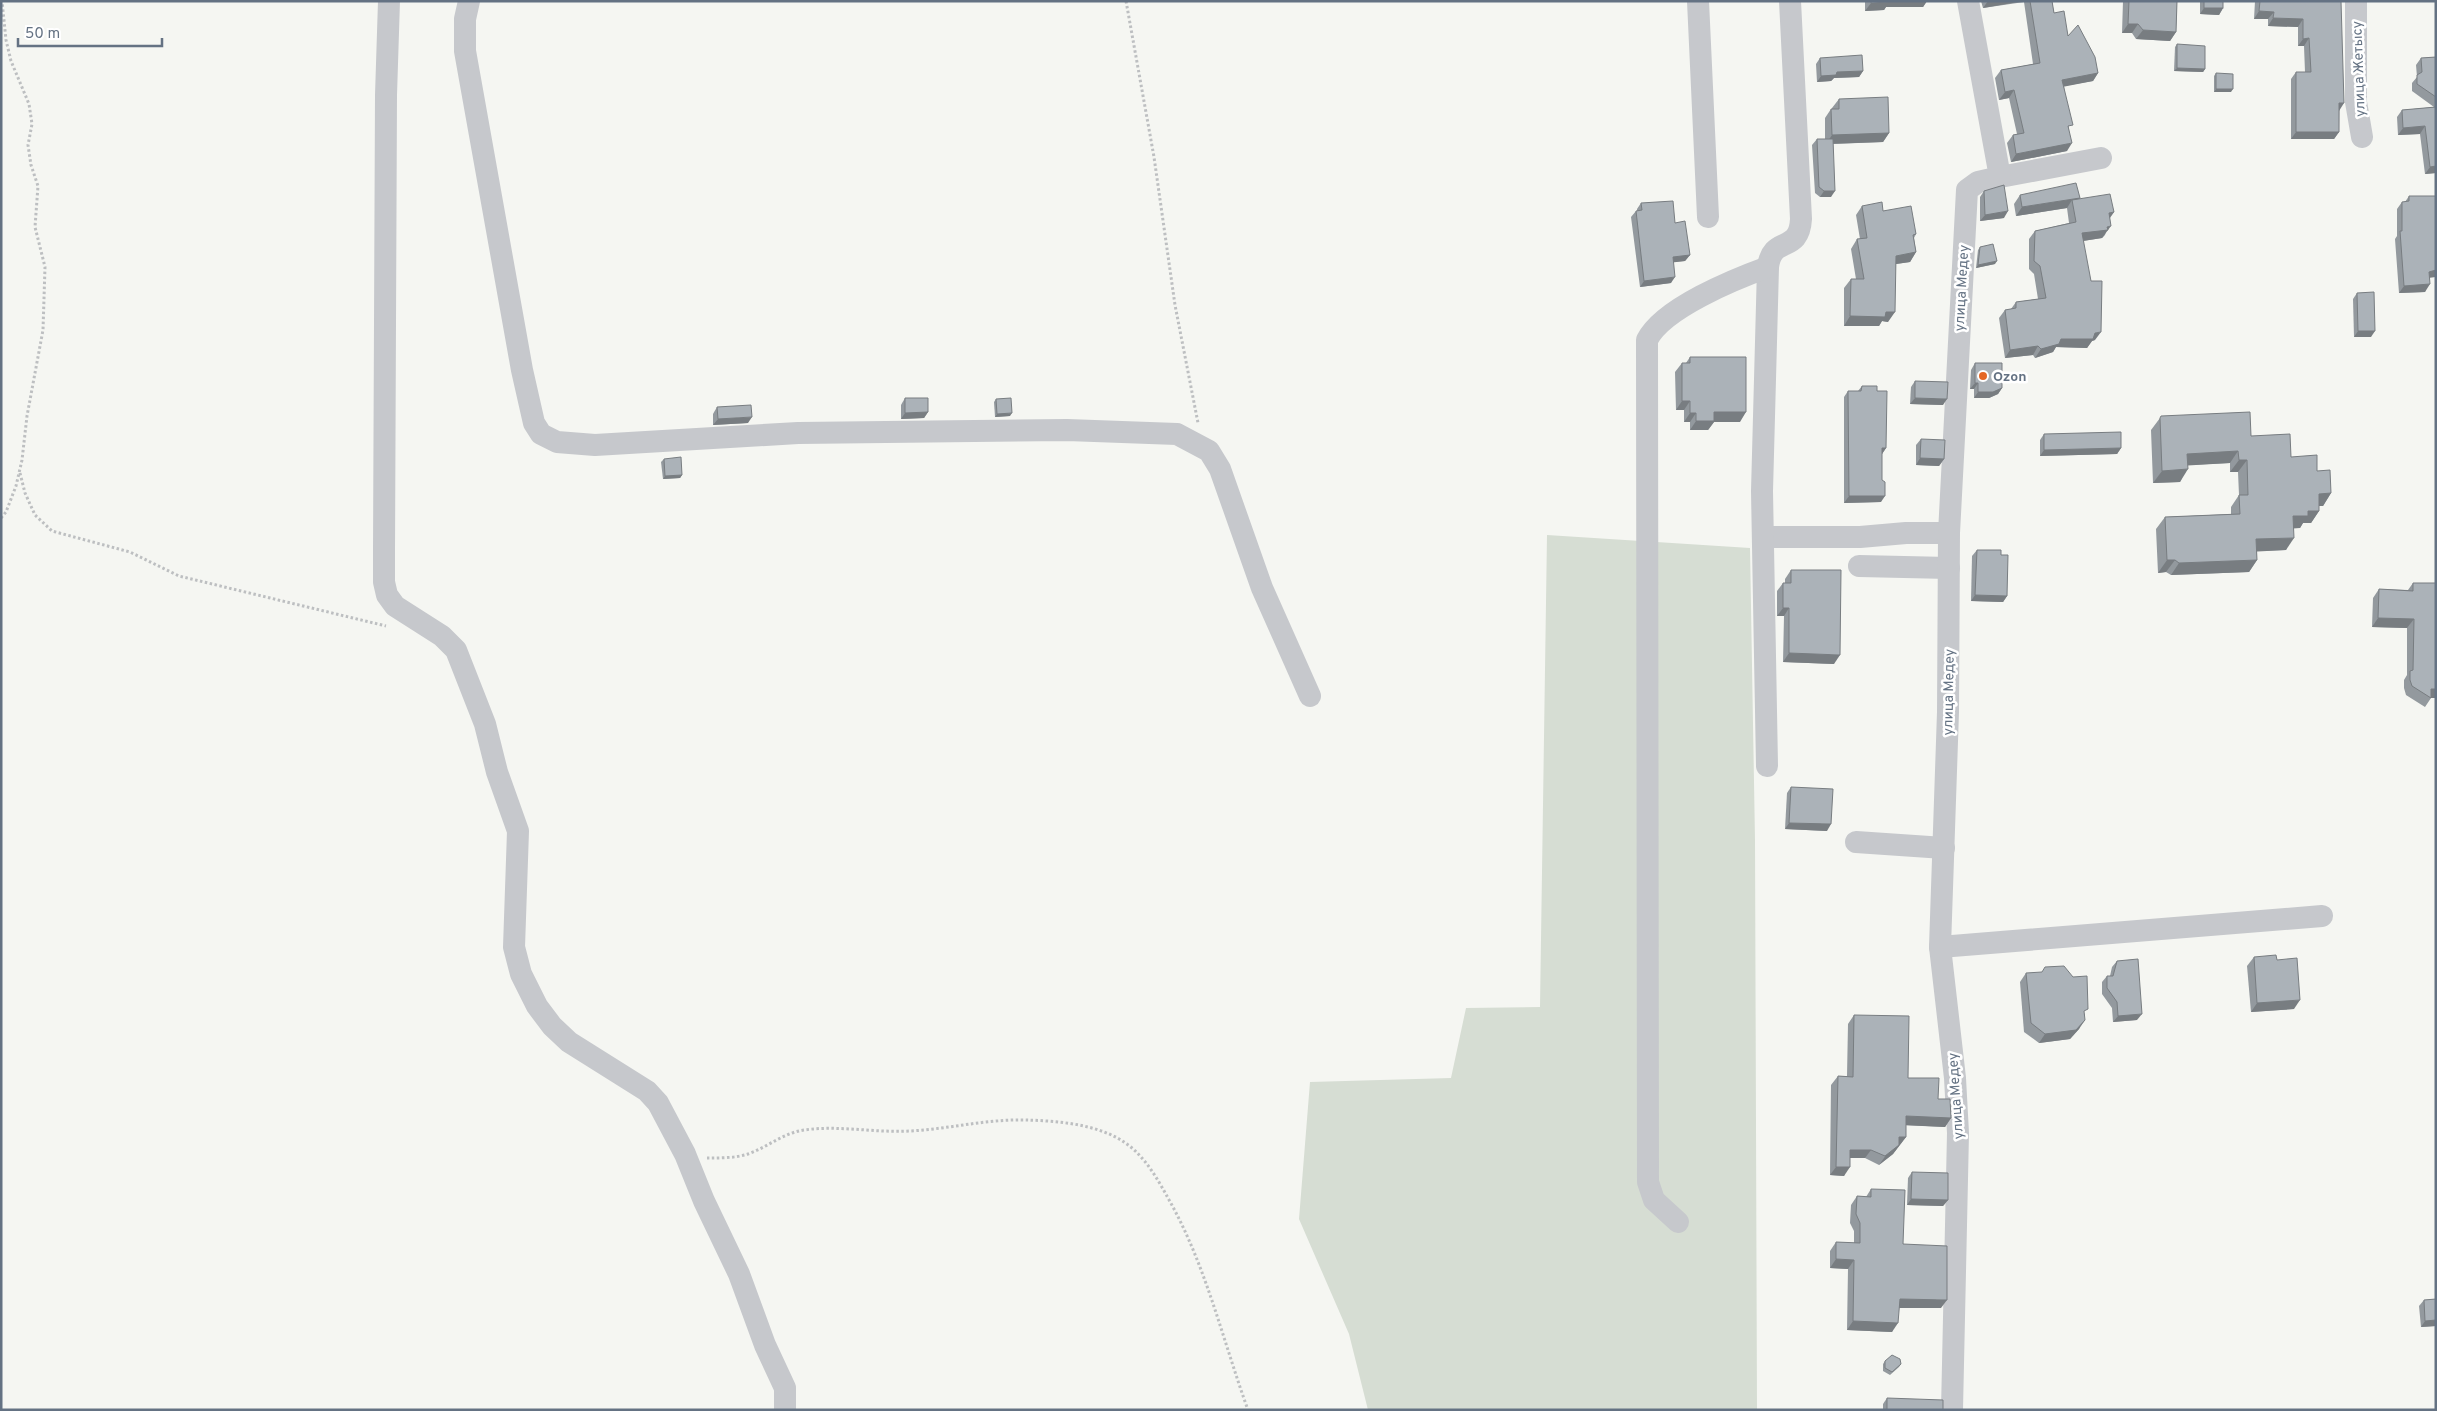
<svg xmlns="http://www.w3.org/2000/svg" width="2437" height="1411" font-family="Overpass,sans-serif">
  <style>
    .green { fill: #d6ddd3 }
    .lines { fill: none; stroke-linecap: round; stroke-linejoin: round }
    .path { stroke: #bdbfc1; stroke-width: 3; stroke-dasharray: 2.5 2.5; stroke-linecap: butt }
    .minor { stroke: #c6c8cc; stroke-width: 22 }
    .wall { fill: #93999e }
    .shaded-wall { fill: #787d81 }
    .building { fill: #abb2b8; stroke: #787d81 }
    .poi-dot { fill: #e46624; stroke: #fff; stroke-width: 2 }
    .labels { text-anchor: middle; stroke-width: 5; stroke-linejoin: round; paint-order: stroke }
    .street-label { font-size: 14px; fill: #647283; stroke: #fff }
    .poi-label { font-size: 14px; font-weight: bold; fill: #647283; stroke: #fff; text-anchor: start }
  </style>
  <rect width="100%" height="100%" fill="#f5f6f2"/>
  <path class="green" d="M1547 535 1750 548 1755 840 1757 1410H1368L1349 1334 1299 1219 1310 1082 1451 1078 1466 1008 1540 1007Z"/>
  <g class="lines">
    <g class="path">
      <path d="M1126 1 1154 157 1175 305 1198 423"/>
      <path d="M20 473 25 493 35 515 52 531 130 552 179 576 386 626"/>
      <path d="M1 518 6 512 16 486 22 460 27 416 43 330 45 267 35 227 38 186 31 165 28 145 32 124 29 104 11 61 6 40 2 1"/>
      <path d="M707 1158C720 1158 736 1158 748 1154 768 1147 783 1133 804 1130 839 1125 874 1133 910 1131 949 1129 986 1119 1026 1120 1058 1121 1097 1124 1124 1142 1144 1155 1157 1178 1168 1198 1206 1265 1222 1338 1248 1410"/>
    </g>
    <g class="minor">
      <path d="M389 1 386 95 384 552V582L387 595 395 606 442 636 456 650 485 724 497 772 518 831 514 947 521 974 537 1006 552 1026 569 1042 647 1091 658 1103 685 1154 704 1201 739 1274 765 1345 785 1388V1410"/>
      <path d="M469 1 465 19V51L522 370 534 423 541 434 557 442 595 445 798 433 1067 430 1177 434 1209 451 1220 469 1262 588 1310 696"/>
      <path d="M1698 1 1708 217"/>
      <path d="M2356 1V102L2362 137"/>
      <path d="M2000 177 2101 158"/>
      <path d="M1764 537H1860L1906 533H1949"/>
      <path d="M1859 566 1949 568"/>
      <path d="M1767 766 1762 491 1768 267C1772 234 1799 255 1801 219L1790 1"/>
      <path d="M1856 842 1944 848"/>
      <path d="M1940 947 2322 916"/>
      <path d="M1678 1222 1654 1200 1648 1182 1647 340C1663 308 1735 279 1768 267"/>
      <path d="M1952 1410 1958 1133 1955 1078 1940 947 1948 712 1949 533 1967 190 1978 182 2000 177 1968 1"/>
    </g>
  </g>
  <g class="wall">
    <path d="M1865 1H1927L1923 7H1886L1884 10 1865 11Z"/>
    <path d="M1981 1H2052L2054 13 2068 36 2098 73 2093 81 2064 86 2069 130 2067 151 2011 162 2007 143 2013 135 2017 134 2009 98 1999 100 1995 78 2001 70 2033 64 2024 2 1983 8Z"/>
    <path d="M2123 1H2177L2176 32 2170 41 2136 39 2132 33H2122Z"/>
    <path d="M2200 1H2223V8L2219 15 2200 14Z"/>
    <path d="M2255 1H2341L2339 132 2334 139H2291V79L2296 72H2305L2304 46H2298V27L2268 26V19H2254Z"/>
    <path d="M2177 44 2205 69 2203 72 2174 71 2175 47Z"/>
    <path d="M2436 57V173L2425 174 2420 134 2398 135 2397 117 2402 110 2434 107 2412 91V83L2417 77 2416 65 2421 58Z"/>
    <path d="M1820 58 1863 71 1859 77 1834 78 1831 81 1817 82 1816 64Z"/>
    <path d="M2216 73 2231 92H2214V76Z"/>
    <path d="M1839 99 1889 133 1883 142 1833 144 1831 197H1820L1815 193 1812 145 1817 139H1825V118L1831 109H1832V108Z"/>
    <path d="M1984 191 2004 218 1980 221V197Z"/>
    <path d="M2020 195 2080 198 2079 199 2114 212 2110 218 2105 235 2102 238 2083 241 2095 340 2092 341 2087 348 2056 347 2053 352 2035 358 2033 355 2005 358 1999 318 2005 310 2011 309 2016 302 2038 299 2034 274 2029 269V239L2035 231 2069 223 2067 208 2016 216 2014 204Z"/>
    <path d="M2409 196 2436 277H2430L2425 292 2399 293 2395 239 2397 236V209L2402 202H2405Z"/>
    <path d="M1641 203 1675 223 1690 255 1685 261 1673 262 1671 283 1640 287 1631 217 1636 211H1637V209Z"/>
    <path d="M1862 206 1883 211 1916 234 1914 238 1916 252 1910 262 1896 264 1888 322 1882 321 1879 326H1844V288L1851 279H1856L1851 249 1857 239H1860L1856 215Z"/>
    <path d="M1980 247 1995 264 1976 268 1978 250Z"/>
    <path d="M2357 293 2371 337H2354L2353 299Z"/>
    <path d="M1690 357 1740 422H1714L1708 430H1690V422H1684V410H1676L1675 372 1682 363H1686Z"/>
    <path d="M1975 363 2002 388 1998 394 1989 398H1974V389H1970L1971 370Z"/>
    <path d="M1915 381 1943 405 1910 404 1911 387Z"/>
    <path d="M1862 386 1886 448 1882 454 1881 502 1844 503V397L1848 391H1858Z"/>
    <path d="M905 398 928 412 924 418 901 419V405Z"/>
    <path d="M996 399 1010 416 995 417 994 402Z"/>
    <path d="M717 407 748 423 713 425V414Z"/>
    <path d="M2160 418 2251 436 2317 471 2331 493 2323 506H2319V511L2311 523H2303L2300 528H2294L2286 550 2257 551V560L2249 572 2171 575 2166 572 2158 573 2156 529 2165 517 2231 514V507L2239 495 2238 472H2230V463L2188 465 2180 482 2153 483 2151 430Z"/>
    <path d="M2044 434 2121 448 2117 454 2040 456V440Z"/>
    <path d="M1921 439 1944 459 1939 466 1916 465V445Z"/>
    <path d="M664 459 682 475 680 478 663 479 661 462Z"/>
    <path d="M1977 550 2001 555 2007 596 2003 602 1971 601 1972 556Z"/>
    <path d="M1791 570 1834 664 1783 662 1784 616H1777V591L1783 583H1785V579Z"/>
    <path d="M2413 583 2431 698 2425 707 2406 695 2404 688V680L2407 675V628L2372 627 2373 598 2379 589 2408 590Z"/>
    <path d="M1791 787 1827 831 1785 829 1787 793Z"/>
    <path d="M2254 957 2277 960 2294 1009 2251 1012 2247 966Z"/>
    <path d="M2117 961 2137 1020 2113 1022 2112 1008 2102 994V982L2107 976H2110L2112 967Z"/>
    <path d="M2026 973 2085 1014 2079 1029 2070 1039 2039 1043 2024 1032 2020 982Z"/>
    <path d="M1854 1015 1908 1078 1938 1099 1951 1118 1945 1127 1906 1125V1137L1893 1154 1879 1165 1865 1158H1850L1844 1176 1830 1175 1831 1085 1838 1076H1847L1848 1024Z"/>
    <path d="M1912 1172 1948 1200 1943 1206 1907 1205 1908 1178Z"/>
    <path d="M1871 1189 1941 1308H1899L1892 1332 1847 1330 1848 1269 1830 1268V1251L1836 1242 1854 1243V1231L1850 1223 1851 1205 1857 1196 1866 1197Z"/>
    <path d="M2436 1299V1326L2421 1327 2419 1306 2424 1300Z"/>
    <path d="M1885 1361 1901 1364 1899 1367 1890 1375 1883 1371V1364Z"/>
    <path d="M1887 1398 1943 1410H1883V1404Z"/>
  </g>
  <g class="shaded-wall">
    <path d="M1887 1H1927L1923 7H1886L1884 10 1865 11 1871 3Z"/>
    <path d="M1988 1H2024L1983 8Z"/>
    <path d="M2204 8H2223L2219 15 2200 14Z"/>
    <path d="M2259 11 2274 12 2268 19H2254Z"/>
    <path d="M2273 18 2303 19 2298 27 2268 26Z"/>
    <path d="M2128 24H2138L2132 33H2122Z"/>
    <path d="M2143 30 2176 32 2170 41 2136 39Z"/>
    <path d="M2309 38 2304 46H2298L2303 39Z"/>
    <path d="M2177 68 2205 69 2203 72 2174 71Z"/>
    <path d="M1863 71 1859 77 1834 78 1831 81 1817 82 1821 76 1837 72Z"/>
    <path d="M2098 73 2093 81 2057 88 2062 80Z"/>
    <path d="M2216 89H2233L2231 92H2214Z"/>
    <path d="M2014 90 2009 98 1999 100 2005 92Z"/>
    <path d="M2339 103H2344L2339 111Z"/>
    <path d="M2425 126 2420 134 2398 135 2403 128Z"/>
    <path d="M2296 132H2339L2334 139H2291Z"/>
    <path d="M1889 133 1883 142 1826 144 1832 135Z"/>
    <path d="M2072 143 2067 151 2011 162 2016 154Z"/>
    <path d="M2436 166V173L2425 174 2430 167Z"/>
    <path d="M1824 191H1835L1831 197H1820Z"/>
    <path d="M2080 198 2074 207 2072 200 2067 208 2016 216 2022 207Z"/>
    <path d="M2008 211 2004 218 1980 221 1985 215Z"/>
    <path d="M2114 212 2108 220 2109 213Z"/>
    <path d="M2111 226 2102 238 2076 242 2082 233Z"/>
    <path d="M1916 252 1910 262 1889 265 1896 256Z"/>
    <path d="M1690 255 1685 261 1668 263 1673 257Z"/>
    <path d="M1997 261 1995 264 1976 268 1978 265Z"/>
    <path d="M2433 270H2436V277L2428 278 2429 272Z"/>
    <path d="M1675 277 1671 283 1640 287 1644 281Z"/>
    <path d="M2430 284 2425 292 2399 293 2404 286Z"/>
    <path d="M1886 312H1895L1888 322 1882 321 1879 326H1844L1850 316Z"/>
    <path d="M2358 331H2375L2371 337H2354Z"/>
    <path d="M2101 332 2095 340 2092 341 2087 348 2056 347 2053 352 2035 358 2041 349 2061 339Z"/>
    <path d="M2038 346 2033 355 2005 358 2010 350Z"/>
    <path d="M1975 383H1978L1974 389H1970Z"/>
    <path d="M2002 388 1998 394 1989 398H1974L1978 392Z"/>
    <path d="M1915 398 1947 399 1943 405 1910 404Z"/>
    <path d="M1682 401H1690L1684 410H1676Z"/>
    <path d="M928 412 924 418 901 419 905 413Z"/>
    <path d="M1714 412H1746L1740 422H1714L1708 430H1690L1696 421Z"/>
    <path d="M1012 413 1010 416 995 417 997 414Z"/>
    <path d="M1690 413H1696L1690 422H1684Z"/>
    <path d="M752 417 748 423 713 425 718 419Z"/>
    <path d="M1882 448H1886L1882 454Z"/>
    <path d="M2121 448 2117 454 2040 456 2044 450Z"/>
    <path d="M2238 451 2230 463 2179 466 2187 454Z"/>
    <path d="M1920 458 1944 459 1939 466 1916 465Z"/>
    <path d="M2239 460H2247L2238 472H2230Z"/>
    <path d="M2188 469 2180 482 2153 483 2162 471Z"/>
    <path d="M682 475 680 478 663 479 665 476Z"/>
    <path d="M2331 493 2323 506H2310L2319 494Z"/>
    <path d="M1849 496H1885L1881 502 1844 503Z"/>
    <path d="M2308 511H2319L2311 523H2303L2300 528 2285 529 2293 516Z"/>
    <path d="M2294 538 2286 550 2248 552 2256 539Z"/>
    <path d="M2167 560H2175L2166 572 2158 573Z"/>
    <path d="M2257 560 2249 572 2171 575 2179 563Z"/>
    <path d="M1975 595 2007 596 2003 602 1971 601Z"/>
    <path d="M1783 608H1789L1784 616H1777Z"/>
    <path d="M2378 618 2414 619 2407 628 2372 627Z"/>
    <path d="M1789 653 1840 655 1834 664 1783 662Z"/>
    <rect x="2431" y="689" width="5" height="9"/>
    <path d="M1789 823 1831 824 1827 831 1785 829Z"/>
    <path d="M2300 1000 2294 1009 2251 1012 2257 1003Z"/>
    <path d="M2142 1014 2137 1020 2113 1022 2118 1016Z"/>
    <path d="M2085 1020 2079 1029 2070 1039 2039 1043 2045 1034Z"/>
    <path d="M1906 1116 1951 1118 1945 1127 1900 1125Z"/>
    <path d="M1899 1137H1906L1893 1154 1879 1165Z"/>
    <path d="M1850 1150H1871L1865 1158H1844Z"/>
    <path d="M1836 1167H1850L1844 1176 1830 1175Z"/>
    <path d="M1911 1199 1948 1200 1943 1206 1907 1205Z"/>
    <path d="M1836 1259 1854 1260 1848 1269 1830 1268Z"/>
    <path d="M1900 1299 1947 1300 1941 1308H1894Z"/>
    <path d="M2436 1320V1326L2421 1327 2425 1321Z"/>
    <path d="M1853 1321 1898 1323 1892 1332 1847 1330Z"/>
  </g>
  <g class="building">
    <path d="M1871 1H1889V2L1871 3Z"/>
    <path d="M2030 1H2052L2054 13 2064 11 2068 36 2078 25 2095 57 2098 73 2062 80 2073 125 2068 126 2072 143 2016 154 2013 135 2024 133 2014 90 2005 92 2001 70 2040 63Z"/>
    <path d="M2129 1H2177L2176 32 2143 30 2138 24H2128Z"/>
    <rect x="2204" y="1" width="19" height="7"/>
    <path d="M2260 1H2341L2344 103H2339V132H2296V72H2311L2309 38 2303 39V19L2273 18 2274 12 2259 11Z"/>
    <path d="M2177 44 2205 46V69L2177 68Z"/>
    <path d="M1862 55 1863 71 1837 72 1836 75 1821 76 1820 58Z"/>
    <path d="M2436 57V97L2417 84V75L2422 72 2421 58Z"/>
    <path d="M2216 73 2233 74V89H2216Z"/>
    <path d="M1888 97 1889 133 1832 135 1831 109H1839V99Z"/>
    <path d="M2436 107V166L2430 167 2425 126 2403 128 2402 110Z"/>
    <path d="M1817 139H1833L1835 191H1824L1819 187Z"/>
    <path d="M2076 183 2080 198 2022 207 2020 195Z"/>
    <path d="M2004 185 2008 211 1985 215 1984 191Z"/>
    <path d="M2110 194 2114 212 2109 213 2111 226 2107 227 2108 230 2082 233 2091 281H2102L2101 332 2095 333 2093 339H2061L2059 344 2041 349 2038 346 2010 350 2005 310 2016 308V302L2046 298 2040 266 2034 261 2035 231 2076 222 2072 200Z"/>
    <path d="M2409 196H2436V270L2429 272 2430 284 2404 286 2400 231H2402V202L2409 201Z"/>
    <path d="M1673 201 1675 223 1685 221 1690 255 1673 257 1675 277 1644 281 1636 211 1642 210 1641 203Z"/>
    <path d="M1882 202 1883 211 1911 206 1916 234 1913 235 1916 252 1896 256 1895 312H1886L1885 317 1850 316 1851 279H1864L1857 239 1867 238 1862 206Z"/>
    <path d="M1993 244 1997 261 1978 265 1980 247Z"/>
    <path d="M2374 292 2375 331H2358L2357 293Z"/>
    <path d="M1690 357H1746V412H1714V421H1696V413H1690V401H1682V363H1690Z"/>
    <path d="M1975 363H2002V388L1993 392H1978V383H1975Z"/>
    <path d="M1915 381 1948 382 1947 399 1915 398Z"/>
    <path d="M1862 386H1877V391H1887L1886 448H1882V480L1885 482V496H1849L1848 391H1861Z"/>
    <path d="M905 398H928V412L905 413Z"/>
    <path d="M1011 398 1012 413 997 414 996 399Z"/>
    <path d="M751 405 752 417 718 419 717 407Z"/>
    <path d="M2250 412 2251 436 2290 434 2291 457 2317 455V471L2330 470 2331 493 2319 494V511H2308V516H2293L2294 538 2256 539 2257 560 2179 563 2175 560H2167L2165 517 2240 514 2239 495H2248L2247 460H2239L2238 451 2187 454 2188 469 2162 471 2160 418 2161 416Z"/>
    <path d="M2121 432V448L2044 450V434Z"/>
    <path d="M1921 439 1945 440 1944 459 1920 458Z"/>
    <path d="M681 457 682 475 665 476 664 459Z"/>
    <path d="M1977 550H2001V555H2008L2007 596 1975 595Z"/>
    <path d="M1791 570H1841L1840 655 1789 653V608H1783V583H1791Z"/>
    <path d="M2413 583H2436V689H2431V698L2412 686 2410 680V671L2413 670 2414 619 2378 618 2379 589 2413 591Z"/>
    <path d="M1791 787 1833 789 1831 824 1789 823Z"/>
    <path d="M2276 955 2277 960 2297 958 2300 1000 2257 1003 2254 957Z"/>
    <path d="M2138 959 2142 1014 2118 1016 2117 1002 2107 988V976H2113L2117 961Z"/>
    <path d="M2064 966 2073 977 2087 976 2088 1009 2084 1011 2085 1020 2076 1030 2045 1034 2031 1023 2026 973 2042 972 2045 967Z"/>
    <path d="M1854 1015 1909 1016 1908 1078H1939L1938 1099H1950L1951 1118 1906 1116V1137H1899V1145L1885 1156 1871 1150H1850V1167H1836L1838 1076 1853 1077Z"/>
    <path d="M1912 1172 1948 1173V1200L1911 1199Z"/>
    <path d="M1871 1189 1905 1190 1903 1244 1947 1246V1300L1900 1299 1898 1323 1853 1321 1854 1260 1836 1259V1242L1860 1243V1223L1856 1214 1857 1196 1871 1197Z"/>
    <path d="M2436 1299V1320L2425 1321 2424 1300Z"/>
    <path d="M1892 1355 1900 1359 1901 1364 1892 1372 1885 1368V1361Z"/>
    <path d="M1887 1398 1943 1400V1410H1887Z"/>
  </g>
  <circle class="poi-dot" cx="1983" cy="376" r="5"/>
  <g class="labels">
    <g class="street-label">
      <text transform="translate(2358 69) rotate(-92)" y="5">улица Жетысу</text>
      <text transform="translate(1961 288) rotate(-87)" y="5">улица Медеу</text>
      <text transform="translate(1948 692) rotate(-89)" y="5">улица Медеу</text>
      <text transform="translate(1955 1096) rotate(-94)" y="5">улица Медеу</text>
    </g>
    <g class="poi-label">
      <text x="1993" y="381">Ozon</text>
    </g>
  </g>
  <rect width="2437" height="1411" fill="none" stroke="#647283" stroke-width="5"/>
  <path d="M18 38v8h144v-8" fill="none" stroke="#647283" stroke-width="2.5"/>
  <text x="25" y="38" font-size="15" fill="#647283" stroke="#ffffff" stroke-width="4" paint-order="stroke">50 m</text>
</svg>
